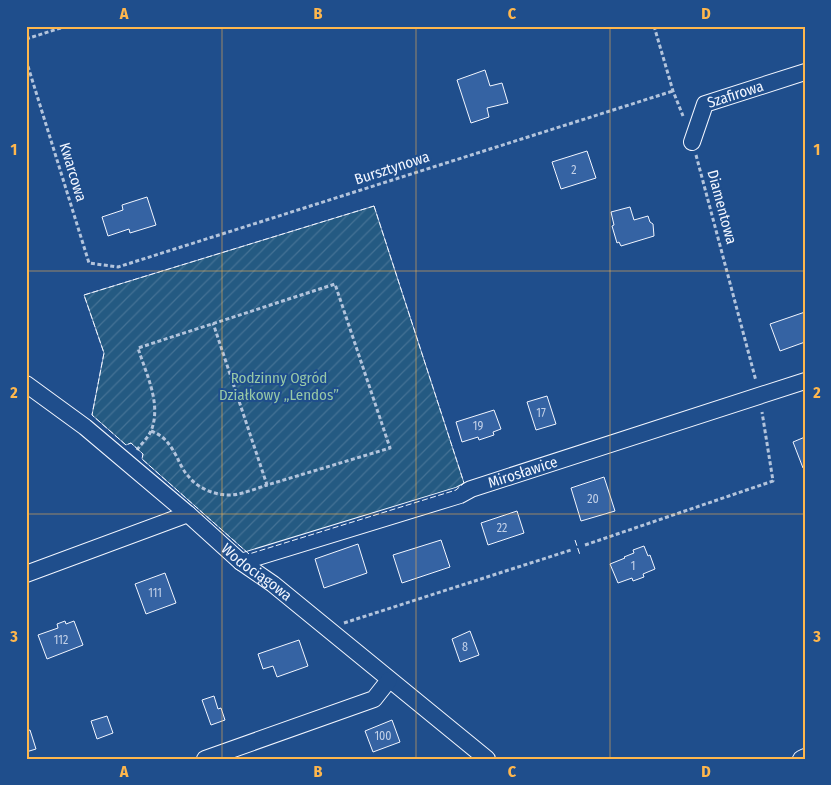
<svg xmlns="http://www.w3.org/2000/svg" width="831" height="785" font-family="'Fira Sans Condensed',sans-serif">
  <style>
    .garden { fill: url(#garden-furrows); stroke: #a8bbd7 }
    .building { fill: #3563a3; stroke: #f2f6ff }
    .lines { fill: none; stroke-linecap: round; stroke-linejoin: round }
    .minor-casing { stroke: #f2f6ff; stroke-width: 18 }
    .path { stroke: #b3c4dc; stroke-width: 3; stroke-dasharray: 4 2.5; stroke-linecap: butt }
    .minor { stroke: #1f4e8c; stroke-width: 16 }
    .fence { stroke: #f2f6ff; stroke-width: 1; stroke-dasharray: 6 2.5; stroke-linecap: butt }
    .grid { fill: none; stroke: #ffb74d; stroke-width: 1; stroke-opacity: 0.55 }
    .labels { text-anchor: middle; stroke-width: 4; stroke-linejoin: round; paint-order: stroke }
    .number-label { font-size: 12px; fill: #c3d1e8 }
    .street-label { font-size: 15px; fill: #f2f6ff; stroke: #1f4e8c }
    .park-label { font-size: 15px; fill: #97c8a6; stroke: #1f4e8c }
    .neatline { fill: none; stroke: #ffb74d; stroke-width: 2 }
    .grid-label { font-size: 16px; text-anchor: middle; font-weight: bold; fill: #ffb74d }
  </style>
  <defs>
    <pattern id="garden-furrows" width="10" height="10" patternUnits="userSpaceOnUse" patternTransform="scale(1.25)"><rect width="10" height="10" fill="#245a82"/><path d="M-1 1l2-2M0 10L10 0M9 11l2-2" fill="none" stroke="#447295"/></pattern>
  </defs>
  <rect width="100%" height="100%" fill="#1f4e8c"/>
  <path class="garden" d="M374 206 464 483 456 490 249 554 142 459 143 454 131 443 126 445 92 415 104 353 84 295Z"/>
  <g class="building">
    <path d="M485 70 490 86 502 83 508 103 487 108 489 117 471 123 457 80Z"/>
    <path d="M587 151 596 178 561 189 552 162Z"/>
    <path d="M147 197 156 225 130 233 129 229 108 236 102 217 123 210 122 205Z"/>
    <path d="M630 207 634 220 648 216 650 222 653 224 654 236 621 246 619 242 617 243 612 226 614 225 611 212Z"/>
    <path d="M805 312V342L780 351 770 324Z"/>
    <path d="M547 396 556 424 536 430 527 402Z"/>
    <path d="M494 410 501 429 493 432 494 435 479 440 478 437 462 442 456 422Z"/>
    <path d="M805 437V467L803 468 793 442Z"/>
    <path d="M604 477 615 511 581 521 571 488Z"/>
    <path d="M517 511 524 533 488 545 481 523Z"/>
    <path d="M441 540 450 567 402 583 393 555Z"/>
    <path d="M358 544 367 573 324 588 315 559Z"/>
    <path d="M644 546 648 556 650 555 655 569 643 574 644 577 633 581 632 578 618 583 610 564 625 558 624 557 634 553 633 550Z"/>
    <path d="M165 573 176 603 146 614 135 584Z"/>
    <path d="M65 621 66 624 74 621 83 645 47 659 38 635 58 628 57 624Z"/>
    <path d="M470 631 479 655 460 662 452 639Z"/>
    <path d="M299 640 308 666 277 677 273 666 263 669 258 654Z"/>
    <path d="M214 696 218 709 221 708 225 720 211 725 202 700Z"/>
    <path d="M107 716 113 733 97 739 91 721Z"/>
    <path d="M392 720 400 742 373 752 365 731Z"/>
    <path d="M30 730 36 749 26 752V731Z"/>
  </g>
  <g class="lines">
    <g class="minor-casing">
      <g id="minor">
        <path id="s1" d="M692 142 705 104 805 72"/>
        <path id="s2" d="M26 384 85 427 188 514 241 562 273 584 487 759"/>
        <path id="s3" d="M241 562 460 495 471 489 805 381"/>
        <path d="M26 574 188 514"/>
        <path d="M205 759 374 699 389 680"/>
        <path d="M801 759 805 757"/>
      </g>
    </g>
    <g class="path">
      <path d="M654 26 673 91 683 116"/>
      <path d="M26 39 67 26"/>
      <path d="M26 60 89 263 118 267 673 91"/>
      <path d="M696 155 756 381"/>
      <path d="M151 431C165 436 170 445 177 457 180 464 184 472 189 477 199 490 222 498 238 494 248 492 258 488 267 485"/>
      <path d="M137 450C141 444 148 438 151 431 162 404 146 374 138 348L335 284 390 448 267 485 213 323"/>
      <path d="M585 545 773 481 762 412"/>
      <path d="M344 623 571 550"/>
    </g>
    <use href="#minor" class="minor"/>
    <g class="fence">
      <path d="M374 206 464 483 456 490 249 554 142 459 143 454 131 443 126 445 92 415 104 353 84 295Z"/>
      <path d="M575 540 580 555"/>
    </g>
  </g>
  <path class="grid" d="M222 26V759M416 26V759M610 26V759M26 271H805M26 514H805"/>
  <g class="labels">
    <g class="number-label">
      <text x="574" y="174">2</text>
      <text x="541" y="417">17</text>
      <text x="478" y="430">19</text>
      <text x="593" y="503">20</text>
      <text x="502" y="532">22</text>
      <text x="633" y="570">1</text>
      <text x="155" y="597">111</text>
      <text x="61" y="644">112</text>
      <text x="465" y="651">8</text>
      <text x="383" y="740">100</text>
    </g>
    <g class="street-label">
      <text dy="5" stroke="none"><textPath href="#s1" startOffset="72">Szafirowa</textPath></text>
      <text transform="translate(392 168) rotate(-18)" y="5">Bursztynowa</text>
      <text transform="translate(73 172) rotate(73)" y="5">Kwarcowa</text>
      <text transform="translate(722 207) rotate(75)" y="5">Diamentowa</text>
      <text dy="5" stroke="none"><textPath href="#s3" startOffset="296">Mirosławice</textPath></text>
      <text dy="5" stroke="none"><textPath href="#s2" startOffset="298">Wodociągowa</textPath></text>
    </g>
    <g class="park-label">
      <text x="279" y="383">Rodzinny Ogród<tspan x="279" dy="17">Działkowy „Lendos”</tspan></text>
    </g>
  </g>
  <rect width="831" height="785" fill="none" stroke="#1f4e8c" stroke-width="55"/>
  <rect x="28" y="28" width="776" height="730" class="neatline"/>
  <g class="grid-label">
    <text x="124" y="19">A</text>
    <text x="318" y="19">B</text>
    <text x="512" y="19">C</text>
    <text x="706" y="19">D</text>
    <text x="14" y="155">1</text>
    <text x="817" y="155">1</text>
    <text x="14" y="398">2</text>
    <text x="817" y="398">2</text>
    <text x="14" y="642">3</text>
    <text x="817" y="642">3</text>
    <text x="124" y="777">A</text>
    <text x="318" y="777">B</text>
    <text x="512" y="777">C</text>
    <text x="706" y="777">D</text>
  </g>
</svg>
